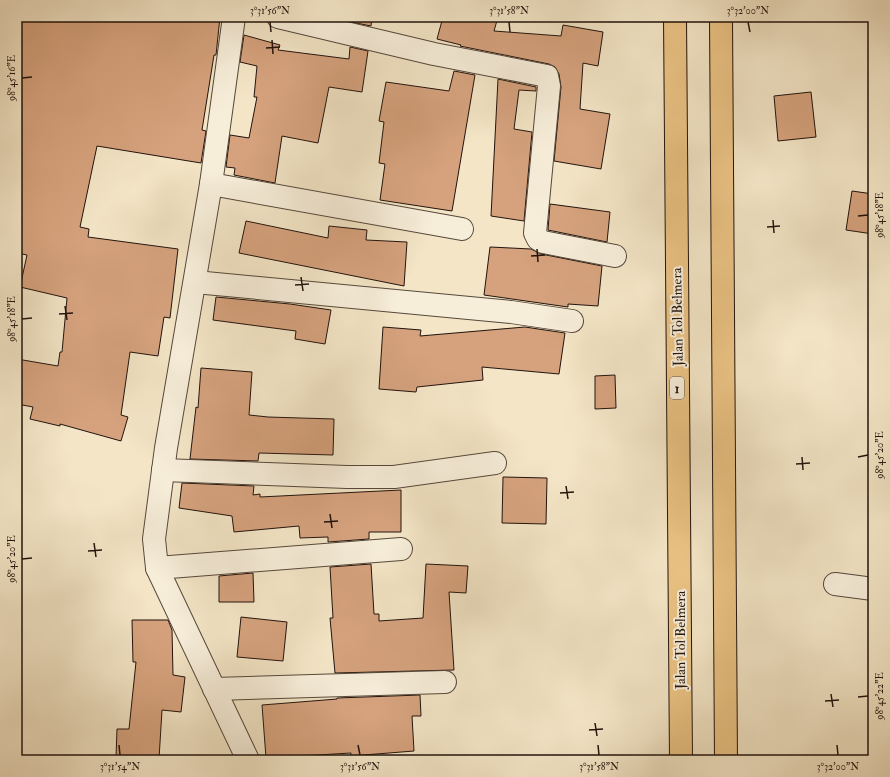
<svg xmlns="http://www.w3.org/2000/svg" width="890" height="777" font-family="'IM FELL Double Pica',serif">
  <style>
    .building { fill: #d5a27d; stroke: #22130d }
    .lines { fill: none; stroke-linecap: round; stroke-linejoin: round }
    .street-casing { stroke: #56483b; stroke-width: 24 }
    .highway-casing { stroke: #22130d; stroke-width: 24 }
    .street { stroke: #f7eeda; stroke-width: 22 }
    .highway { stroke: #eac283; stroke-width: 22 }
    .ticks { fill: none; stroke: #22130d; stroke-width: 1.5 }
    .labels { text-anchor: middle; stroke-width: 4; stroke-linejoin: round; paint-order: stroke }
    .shield { fill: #f7eeda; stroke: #62554a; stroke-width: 1 }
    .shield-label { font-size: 13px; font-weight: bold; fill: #22130d }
    .street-label { font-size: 14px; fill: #22130d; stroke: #f7eeda }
    .neatline { fill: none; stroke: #22130d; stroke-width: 1.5 }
    .ticks-label { font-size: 10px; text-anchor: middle; fill: #22130d }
  </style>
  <rect width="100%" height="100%" fill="#f3e5c6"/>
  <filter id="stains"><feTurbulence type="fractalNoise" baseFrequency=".005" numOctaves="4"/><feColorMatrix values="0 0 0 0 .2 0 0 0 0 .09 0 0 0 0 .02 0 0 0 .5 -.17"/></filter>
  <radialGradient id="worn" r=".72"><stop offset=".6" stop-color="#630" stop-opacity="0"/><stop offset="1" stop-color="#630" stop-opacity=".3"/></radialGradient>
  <g class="building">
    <path d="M17 17H220L216 55H214L202 130 206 131 201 163 97 146 80 227 89 229 88 237 178 249 170 318 164 317 158 356 130 352 121 415 128 417 121 441 60 424V426L30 419 33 407 17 404V359L58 366 60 352H62L67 298 20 287 27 255 17 253Z"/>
    <path d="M352 17H372L371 26 351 22Z"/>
    <path d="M443 17H498L494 31 561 36 563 25 603 32 598 66 583 63 580 109 610 114 601 169 554 161 561 87 559 74 555 67 549 64 460 46 461 45 437 39Z"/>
    <path d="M244 35 280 45 278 50 349 59 350 47 368 51 362 92 329 87 318 143 282 136 275 183 234 175 235 168 226 167 230 135 249 138 257 97H254L257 66 240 62Z"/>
    <path d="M454 71 475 75 452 211 380 200 385 164 379 163 384 122 379 121 386 82 449 91Z"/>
    <path d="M498 79 536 87V91L519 90 514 129 532 132 524 221 491 216Z"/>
    <path d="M811 92 816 137 778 141 774 96Z"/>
    <path d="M852 191 873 194V234L846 230Z"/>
    <path d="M550 204 610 212 607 242 548 230Z"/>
    <path d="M246 221 328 238 329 226 367 230 366 240 407 242 404 286 239 253Z"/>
    <path d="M490 247 531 249 541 254 602 266 598 306 568 304V307L484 295Z"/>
    <path d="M216 297 290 304 331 310 325 344 295 339 296 331 213 320Z"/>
    <path d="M383 327 421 330 420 336 525 327 565 333 559 374 482 367 483 380 417 387 416 392 379 389Z"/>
    <path d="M201 368 252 372 249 415 268 417 334 419 333 455 259 453 258 461 190 459 196 407 198 408Z"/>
    <path d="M615 375 616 408 595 409V376Z"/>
    <path d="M503 477 547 478 546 524 502 523Z"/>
    <path d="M182 483 254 486 253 495 260 494V497L401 490V532H369V539L328 542V537L300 538 299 526 234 532 232 516 179 508Z"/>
    <path d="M371 564 374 614H379V621L423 618 426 564 468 566 466 593 449 592 454 670 335 673 330 618H333L330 567Z"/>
    <path d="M253 573 254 602H219V576Z"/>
    <path d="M241 617 287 622 283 661 237 657Z"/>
    <path d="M132 620H168L172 630 173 675 185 677 181 712 162 710 159 759 116 757 117 729H129L136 662H133Z"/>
    <path d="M420 695 421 716H412L414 751 351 756V753L266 758 262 705 337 699V698Z"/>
  </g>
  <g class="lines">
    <g class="street-casing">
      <g id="street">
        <path d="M234 17 211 184 166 448 154 539 157 568 248 760"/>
        <path d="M278 17 434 54 547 76 549 86 535 233 538 239 543 242 615 256"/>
        <path d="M211 184 462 229"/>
        <path d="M195 282 511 312 572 321"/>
        <path d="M163 470 347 477H394L495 463"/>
        <path d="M157 568 401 549"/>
        <path d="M835 584 873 589"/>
        <path d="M214 689 445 682"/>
      </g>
    </g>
    <g class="highway-casing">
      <g id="highway">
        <path d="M675 17 681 760"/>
        <path d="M721 17 726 760"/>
      </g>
    </g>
    <use href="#street" class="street"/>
    <use href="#highway" class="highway"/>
  </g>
  <path class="ticks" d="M270 22 271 32M509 22 510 32M748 22 750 32M272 40 273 54M266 48 280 47M22 78 32 77M858 216 868 215M773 220 774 233M767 227 780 226M537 249 538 262M531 256 545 255M301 277 303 291M295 285 309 284M65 306 67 320M59 314 73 313M22 319 32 318M802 457 803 470M858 457 868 455M796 464 810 463M566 486 568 499M560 493 574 492M330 514 332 528M324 522 338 521M94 543 96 557M88 551 102 550M22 559 32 558M831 694 833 707M858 697 868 696M825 701 839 700M595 723 597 736M589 730 603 729M119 745 120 755M358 745 360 755M598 745 599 755M837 745 838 755"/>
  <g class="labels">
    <rect class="shield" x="670" y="377" width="14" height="22" rx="3"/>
    <g class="shield-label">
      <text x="677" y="393">1</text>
    </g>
    <g class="street-label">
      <text transform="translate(677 317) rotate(-91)" y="5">Jalan Tol Belmera</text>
      <text transform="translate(680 640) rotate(-90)" y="5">Jalan Tol Belmera</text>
    </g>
  </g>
  <rect width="890" height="777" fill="none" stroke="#f3e5c6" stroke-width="44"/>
  <rect x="22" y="22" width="846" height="733" class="neatline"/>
  <g class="ticks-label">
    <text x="270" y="14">3°31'56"N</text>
    <text x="509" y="14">3°31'58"N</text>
    <text x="748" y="14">3°32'00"N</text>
    <text transform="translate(11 78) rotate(-90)" y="4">98°45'16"E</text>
    <text transform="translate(879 215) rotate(-90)" y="4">98°45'18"E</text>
    <text transform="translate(11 319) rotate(-90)" y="4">98°45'18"E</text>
    <text transform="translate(879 455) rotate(-90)" y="4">98°45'20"E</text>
    <text transform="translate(11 559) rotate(-90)" y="4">98°45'20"E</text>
    <text transform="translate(879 696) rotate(-90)" y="4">98°45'22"E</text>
    <text x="120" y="770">3°31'54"N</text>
    <text x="360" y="770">3°31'56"N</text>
    <text x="599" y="770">3°31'58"N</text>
    <text x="838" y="770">3°32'00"N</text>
  </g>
  <rect width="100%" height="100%" filter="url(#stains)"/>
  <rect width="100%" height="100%" fill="url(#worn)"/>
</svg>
